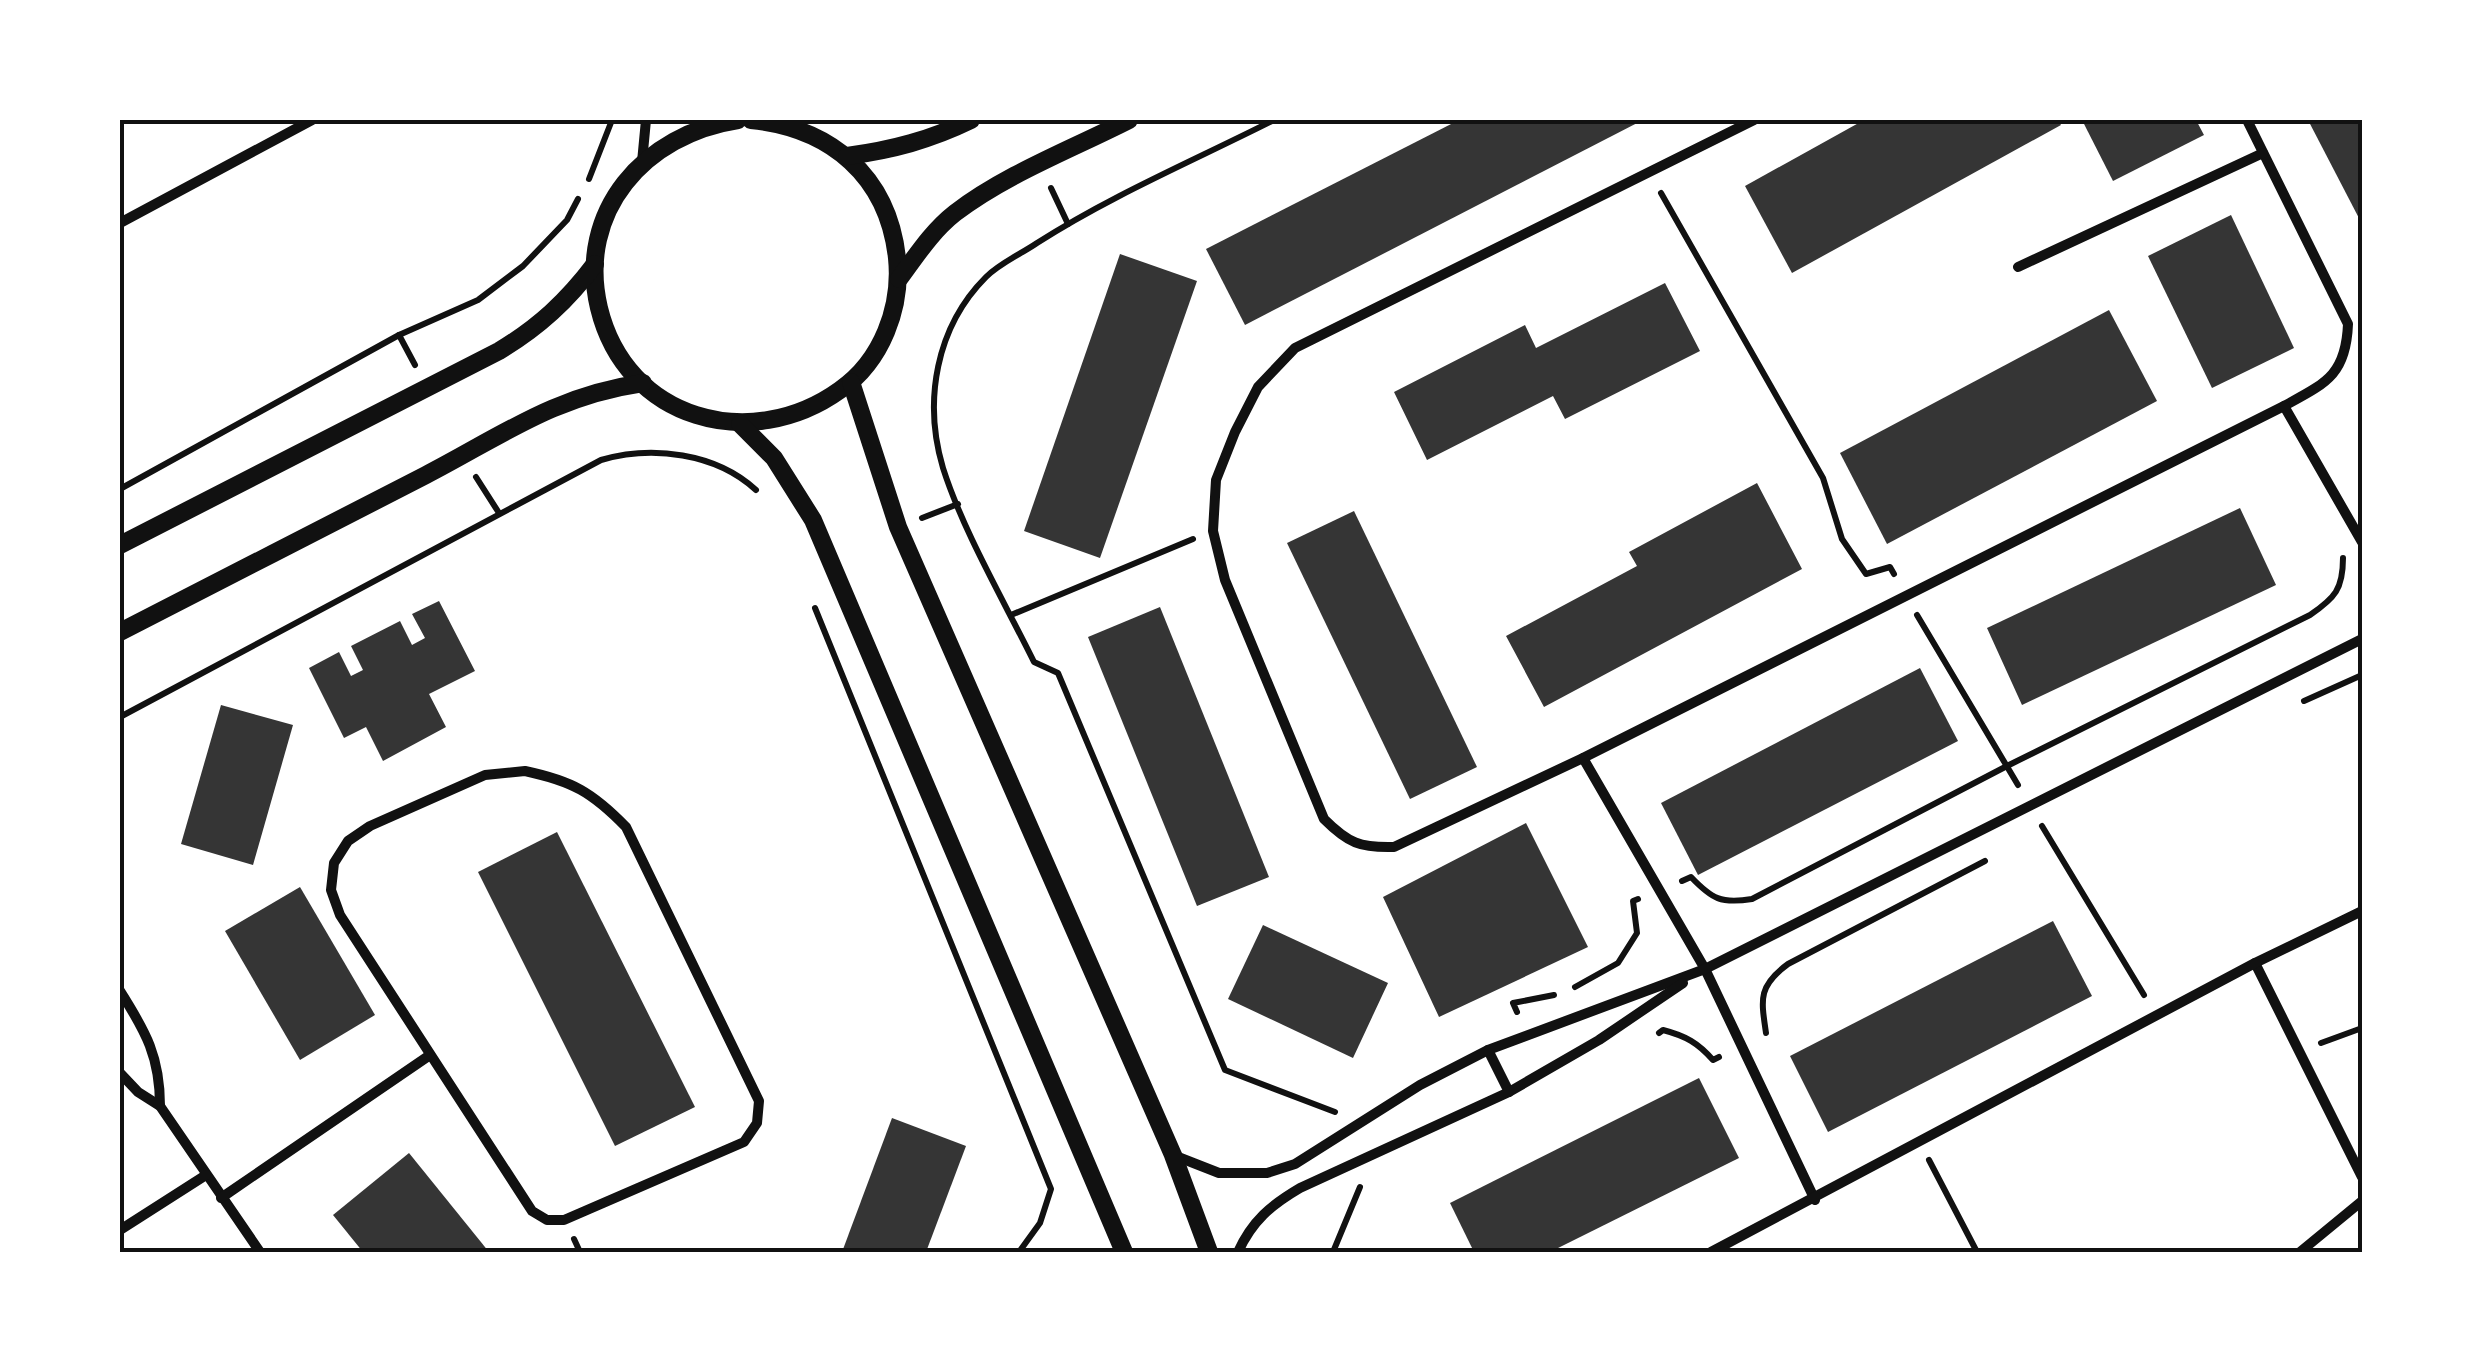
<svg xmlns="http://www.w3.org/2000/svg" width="2482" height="1372" font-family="'DejaVu Sans',sans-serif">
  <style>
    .building { fill: #353535 }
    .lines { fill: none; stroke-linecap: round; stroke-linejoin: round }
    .path { stroke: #111; stroke-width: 6 }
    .minor { stroke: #111; stroke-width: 10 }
    .tertiary { stroke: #111; stroke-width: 18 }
    .neatline { fill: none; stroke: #111; stroke-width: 4 }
  </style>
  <rect width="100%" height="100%" fill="#fff"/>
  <g class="building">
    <path d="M1459 120H1643L1245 325 1206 249Z"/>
    <path d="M1864 120H2058L2061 125 1792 273 1745 186Z"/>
    <path d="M2082 120H2196L2204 135 2113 181Z"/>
    <path d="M2308 120H2362V224Z"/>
    <path d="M2231 215 2294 348 2212 388 2148 256Z"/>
    <path d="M1120 254 1197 281 1100 558 1024 531Z"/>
    <path d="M1665 283 1700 351 1565 419 1553 396 1427 460 1394 392 1525 325 1536 348Z"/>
    <path d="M2109 310 2157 401 1887 544 1840 453Z"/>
    <path d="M1757 483 1802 569 1544 707 1506 636 1637 566 1629 552Z"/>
    <path d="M2240 508 2276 585 2022 705 1987 628Z"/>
    <path d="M1354 511 1477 767 1410 799 1287 543Z"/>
    <path d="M439 601 475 671 429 694 446 727 383 761 366 727 344 738 309 668 339 652 351 676 363 670 351 646 400 621 412 645 425 638 412 614Z"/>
    <path d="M1160 607 1269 877 1197 906 1088 637Z"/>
    <path d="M1920 668 1958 741 1698 875 1661 803Z"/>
    <path d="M221 705 293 725 253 865 181 844Z"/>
    <path d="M1526 823 1588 947 1439 1017 1383 897Z"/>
    <path d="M557 832 695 1107 615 1146 478 872Z"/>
    <path d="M300 887 375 1015 300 1060 225 931Z"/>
    <path d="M2053 921 2092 996 1828 1132 1790 1056Z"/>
    <path d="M1263 925 1388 983 1353 1058 1228 999Z"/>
    <path d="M1699 1078 1739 1158 1550 1252H1474L1450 1203Z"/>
    <path d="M892 1118 966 1146 926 1252H842Z"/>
    <path d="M409 1153 489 1252H363L333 1215Z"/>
  </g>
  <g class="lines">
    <g class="path">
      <path d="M1274 120C1195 160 1112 195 1037 243 1021 254 1000 263 986 277 936 327 923 401 943 468 963 531 1004 601 1034 662L1058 673 1225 1070 1335 1112"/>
      <path d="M589 179 612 120"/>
      <path d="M1051 188 1068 224"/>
      <path d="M1661 193 1823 478 1842 539 1866 574 1890 567 1894 574"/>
      <path d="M399 335 415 365"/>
      <path d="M476 477 499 513"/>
      <path d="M120 489 399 335 478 300 523 266 567 220 578 199"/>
      <path d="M922 518 958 504"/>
      <path d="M815 608 1051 1189 1040 1223 1019 1252"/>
      <path d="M1011 615 1193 539"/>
      <path d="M1917 615 2018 785"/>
      <path d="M2304 701 2362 675"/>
      <path d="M120 717 601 460C652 445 716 453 756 490"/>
      <path d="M2042 826 2144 995"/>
      <path d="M1682 881 1691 877C1712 899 1721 904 1752 899L2007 766 2310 615C2335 598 2343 589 2343 558"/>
      <path d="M1575 987 1618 963 1637 933 1633 901 1638 899"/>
      <path d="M1517 1012 1513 1003 1554 995"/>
      <path d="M1659 1033 1663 1030C1686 1036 1698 1043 1713 1060L1719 1057"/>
      <path d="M1766 1033C1761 999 1758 986 1788 964L1985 861"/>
      <path d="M2321 1043 2362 1028"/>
      <path d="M1929 1160 1977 1252"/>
      <path d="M574 1239 580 1252"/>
      <path d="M1333 1252 1360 1187"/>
    </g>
    <g class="minor">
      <path d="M1754 120 1295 348 1258 387 1235 432 1216 480 1213 531 1225 580 1324 819C1348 843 1360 848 1394 847L1583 758 2284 406C2326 383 2346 375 2348 324L2247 120"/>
      <path d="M642 162 646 120"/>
      <path d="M120 223 312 120"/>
      <path d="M2018 267 2263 153"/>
      <path d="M2284 406 2362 542"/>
      <path d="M1583 758 1705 969 1815 1200"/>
      <path d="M525 771C572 781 592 792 626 827L759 1101 757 1123 744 1142 564 1220H547L532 1211 340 915 331 890 334 863 348 841 370 826 485 775Z"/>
      <path d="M2255 963 2362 1177"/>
      <path d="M120 991C146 1032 160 1057 160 1106"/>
      <path d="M1488 1050 1509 1092"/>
      <path d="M120 1073 138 1092 160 1106 260 1252"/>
      <path d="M1173 1155 1219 1173H1267L1295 1164 1420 1085 1488 1050 1705 969 2362 639"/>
      <path d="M221 1198 430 1055"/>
      <path d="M120 1230 206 1175"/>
      <path d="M1238 1252C1252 1221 1271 1205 1300 1188L1509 1092 1599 1040 1683 983"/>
      <path d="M1711 1252 2255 963 2362 911"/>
      <path d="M2300 1252 2362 1201"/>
    </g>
    <g class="tertiary">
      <path d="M738 120C645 134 576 211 599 308 626 420 751 454 840 390 882 361 902 307 897 258 888 176 831 128 751 120"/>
      <path d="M847 156C892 150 930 140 971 120"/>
      <path d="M899 279C916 256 932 231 955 213 1006 174 1072 149 1129 120"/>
      <path d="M851 382 898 527 1173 1155 1209 1252"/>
      <path d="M740 424 774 458 813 520 1124 1252"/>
      <path d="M120 545 499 351C539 327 567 301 595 264"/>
      <path d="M120 632C222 580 324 527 426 475 503 435 554 396 643 383"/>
    </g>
  </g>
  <rect width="2482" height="1372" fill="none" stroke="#ffffff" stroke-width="245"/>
  <rect x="122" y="122" width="2238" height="1128" class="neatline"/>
</svg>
